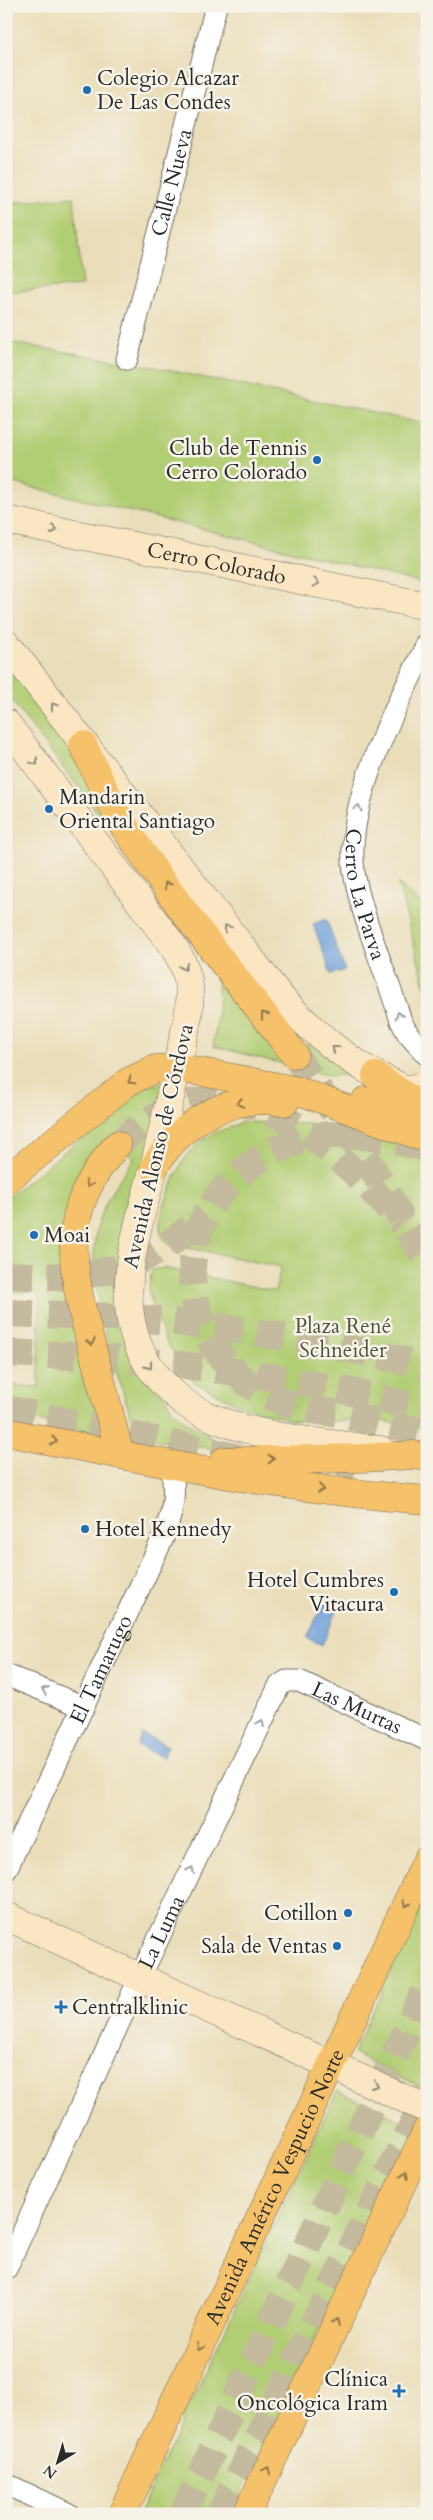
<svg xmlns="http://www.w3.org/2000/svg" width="433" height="2520" font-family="Cardo,serif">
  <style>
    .green { fill: #b2ce74; stroke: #6e7c50 }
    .water { fill: #70a1db; stroke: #4e6683 }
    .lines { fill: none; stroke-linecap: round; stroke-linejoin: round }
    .highway-tunnel { stroke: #c4ba9d; stroke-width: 28; stroke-dasharray: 28 14; stroke-linecap: butt }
    .street-casing { stroke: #6e6a5d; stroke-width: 23 }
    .secondary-casing { stroke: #6e6a5d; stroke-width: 29 }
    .primary-casing { stroke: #6e6a5d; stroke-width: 29 }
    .highway-casing { stroke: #6e6a5d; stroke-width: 29 }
    .street { stroke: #fff; stroke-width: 21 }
    .secondary { stroke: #fbe6c4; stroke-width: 28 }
    .primary { stroke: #f5c16b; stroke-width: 28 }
    .highway { stroke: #f5c16b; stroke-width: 28 }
    .oneway { stroke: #938878 }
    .oneway2 { stroke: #a0a0a0 }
    .oneway3 { stroke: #90764b }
    .poi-dot { fill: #1f6fb2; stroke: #f7f3e8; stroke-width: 2 }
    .labels { text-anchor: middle; stroke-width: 5; stroke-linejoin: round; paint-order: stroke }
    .poi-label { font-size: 21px; fill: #2b2b2b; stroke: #f7f3e8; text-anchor: start }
    .street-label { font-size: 21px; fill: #2b2b2b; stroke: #f7f3e8 }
    .park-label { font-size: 21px; fill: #4d543d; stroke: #f7f3e8 }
  </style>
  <rect width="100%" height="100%" fill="#f7f3e8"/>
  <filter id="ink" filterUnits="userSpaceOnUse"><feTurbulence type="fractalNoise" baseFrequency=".02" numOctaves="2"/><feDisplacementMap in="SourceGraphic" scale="10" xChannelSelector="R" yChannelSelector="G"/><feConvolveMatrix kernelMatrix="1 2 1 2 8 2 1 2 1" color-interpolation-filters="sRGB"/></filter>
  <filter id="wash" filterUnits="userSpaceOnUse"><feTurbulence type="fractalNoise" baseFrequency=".0096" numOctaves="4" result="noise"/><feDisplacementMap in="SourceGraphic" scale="20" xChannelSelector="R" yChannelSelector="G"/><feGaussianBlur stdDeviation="1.12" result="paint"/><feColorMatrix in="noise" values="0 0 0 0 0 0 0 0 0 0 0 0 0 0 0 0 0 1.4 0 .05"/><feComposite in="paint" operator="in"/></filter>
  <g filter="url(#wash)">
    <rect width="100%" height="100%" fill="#eadeba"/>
    <g class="green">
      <path d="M74 197 82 286 6 292V203Z"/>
      <path d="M6 342 144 365 427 424V584L6 481Z"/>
      <path d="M6 656 79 752 127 851 6 693Z"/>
      <path d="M398 883 427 910V994Z"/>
      <path d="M212 960 289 1057 310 1043 348 1070V1075L330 1076 213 1046C219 1012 222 993 212 960Z"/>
      <path d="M169 1083 118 1292 171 1409 188 1424 237 1453 137 1437C121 1382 85 1290 96 1233 101 1205 117 1182 134 1159L112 1138 76 1191 109 1436 6 1414V1385L39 1387V1293L6 1292V1199L128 1100 147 1086Z"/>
      <path d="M243 1122 317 1124 427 1150V1429L371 1419 324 1422 290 1420 239 1405 194 1382 166 1342 148 1291 152 1270 164 1268 275 1291 281 1267 169 1244C164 1240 161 1236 160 1228 158 1214 180 1163 189 1152 204 1136 224 1129 243 1122Z"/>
      <path d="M427 1893V2090L353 2053Z"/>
      <path d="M337 2091 415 2127 231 2514H139Z"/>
    </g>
    <g class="water">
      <path d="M326 919 345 970 331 974 313 924Z"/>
      <path d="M324 1602 338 1608 322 1645 307 1638Z"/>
      <path d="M142 1734 168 1746 163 1757 137 1746Z"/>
    </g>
  </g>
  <g filter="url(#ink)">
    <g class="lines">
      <g class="highway-tunnel">
        <path d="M294 1054 366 1158 427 1262"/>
        <path d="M117 1145C229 1042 324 1136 403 1224"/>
        <path d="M425 1147C385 1139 347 1129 306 1139 265 1149 226 1178 206 1215 174 1275 200 1353 255 1388 284 1407 316 1410 349 1416 375 1421 401 1427 427 1433"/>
        <path d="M6 1275C92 1280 139 1275 205 1215"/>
        <path d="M6 1313C63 1315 120 1316 177 1322 261 1331 344 1346 427 1366"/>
        <path d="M6 1353C148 1358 289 1373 427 1410"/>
        <path d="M6 1409 312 1473 351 1486"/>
        <path d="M183 2514 427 1986"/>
        <path d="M220 2514 427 2096"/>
      </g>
      <g class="street-casing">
        <g id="street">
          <path id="s1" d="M127 359 216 6"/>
          <path id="s2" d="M427 644C396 706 344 804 354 872 362 919 387 975 401 1021L408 1034 427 1055"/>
          <path d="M6 1675 84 1707"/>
          <path id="s3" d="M6 1870 163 1538C173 1512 177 1492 170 1463"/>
          <path id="s4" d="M6 2269 140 1977 279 1686 286 1681H299L427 1740"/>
          <path d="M6 2484 69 2514"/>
        </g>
      </g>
      <g class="secondary-casing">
        <g id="secondary">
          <path id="s5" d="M6 520 427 606"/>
          <path d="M6 643 281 998C315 1034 351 1065 397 1085"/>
          <path d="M6 723 158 926C172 944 186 962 189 986 192 1009 184 1034 179 1057 171 1094 163 1131 154 1167 135 1238 104 1321 162 1382 174 1395 188 1407 204 1414 258 1439 323 1442 381 1450"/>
          <path d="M405 1089 427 1087"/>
          <path d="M6 1916 427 2109"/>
        </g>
      </g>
      <g class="primary-casing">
        <g id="primary">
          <path d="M376 1076 423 1108"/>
          <path d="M365 1101 427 1117"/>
          <path d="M154 1167C182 1121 229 1093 285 1102"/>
          <path d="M6 1180 128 1082 155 1069 177 1068 207 1073 299 1091 427 1139"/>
          <path d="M6 1432C145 1460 285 1490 427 1500"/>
          <path d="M224 1461 363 1458 414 1455 427 1457"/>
          <path id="s6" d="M122 2514 427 1860"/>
          <path d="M247 2514 427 2130"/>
        </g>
      </g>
      <g class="highway-casing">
        <g id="highway">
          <path d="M83 745C96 772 108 800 124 826 175 905 237 979 294 1054"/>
          <path d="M117 1145C58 1211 70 1265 91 1344 101 1381 111 1418 120 1455"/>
        </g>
      </g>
      <use href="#street" class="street"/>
      <use href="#secondary" class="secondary"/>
      <use href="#primary" class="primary"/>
      <use href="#highway" class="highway"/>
    </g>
    <defs><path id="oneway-chevron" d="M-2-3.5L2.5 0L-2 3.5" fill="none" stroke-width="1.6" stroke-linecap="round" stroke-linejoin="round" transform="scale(1.25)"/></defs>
    <g class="oneway">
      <use href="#oneway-chevron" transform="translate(54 530) rotate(12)"/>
      <use href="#oneway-chevron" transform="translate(316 583) rotate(12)"/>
      <use href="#oneway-chevron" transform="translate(54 706) rotate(-127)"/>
      <use href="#oneway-chevron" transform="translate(35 762) rotate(53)"/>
      <use href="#oneway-chevron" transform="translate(227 928) rotate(-127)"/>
      <use href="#oneway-chevron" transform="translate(184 967) rotate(68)"/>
      <use href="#oneway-chevron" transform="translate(335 1049) rotate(-142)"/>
      <use href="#oneway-chevron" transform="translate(149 1366) rotate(55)"/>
      <use href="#oneway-chevron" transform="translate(375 2085) rotate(24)"/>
    </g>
    <g class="oneway2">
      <use href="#oneway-chevron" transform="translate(358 808) rotate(-74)"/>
      <use href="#oneway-chevron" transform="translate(399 1015) rotate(-109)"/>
      <use href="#oneway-chevron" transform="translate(45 1690) rotate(-157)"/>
      <use href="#oneway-chevron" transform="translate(261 1723) rotate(-65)"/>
      <use href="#oneway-chevron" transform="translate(191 1870) rotate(-65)"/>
    </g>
    <g class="oneway3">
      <use href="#oneway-chevron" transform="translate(167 885) rotate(-126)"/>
      <use href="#oneway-chevron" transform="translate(264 1015) rotate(-128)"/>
      <use href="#oneway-chevron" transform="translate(131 1081) rotate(145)"/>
      <use href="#oneway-chevron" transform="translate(240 1103) rotate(169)"/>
      <use href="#oneway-chevron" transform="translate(89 1184) rotate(116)"/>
      <use href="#oneway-chevron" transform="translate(91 1342) rotate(75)"/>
      <use href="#oneway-chevron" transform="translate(54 1441) rotate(11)"/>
      <use href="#oneway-chevron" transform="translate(271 1459) rotate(-2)"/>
      <use href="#oneway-chevron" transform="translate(321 1489) rotate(9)"/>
      <use href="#oneway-chevron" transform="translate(406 1904) rotate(115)"/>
      <use href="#oneway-chevron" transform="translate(405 2175) rotate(-65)"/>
      <use href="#oneway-chevron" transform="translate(336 2322) rotate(-65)"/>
      <use href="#oneway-chevron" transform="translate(200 2347) rotate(115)"/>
      <use href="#oneway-chevron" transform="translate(267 2470) rotate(-65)"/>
    </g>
  </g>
  <g class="poi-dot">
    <circle cx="87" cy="90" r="5"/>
    <circle cx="317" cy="460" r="5"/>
    <circle cx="49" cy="809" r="5"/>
    <circle cx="34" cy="1235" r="5"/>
    <circle cx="85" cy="1529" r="5"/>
    <circle cx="394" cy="1592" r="5"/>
    <circle cx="348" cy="1913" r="5"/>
    <circle cx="337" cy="1946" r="5"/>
    <path d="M58.5 1999.5h5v5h5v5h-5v5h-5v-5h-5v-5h5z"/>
    <path d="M396.5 2383.5h5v5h5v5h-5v5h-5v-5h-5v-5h5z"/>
  </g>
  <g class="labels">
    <g class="poi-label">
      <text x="97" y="85">Colegio Alcazar<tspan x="97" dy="24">De Las Condes</tspan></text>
      <text x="307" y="455" text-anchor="end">Club de Tennis<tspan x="307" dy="24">Cerro Colorado</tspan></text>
      <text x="59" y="804">Mandarin<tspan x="59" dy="24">Oriental Santiago</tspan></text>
      <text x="44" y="1242">Moai</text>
      <text x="95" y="1536">Hotel Kennedy</text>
      <text x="384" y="1587" text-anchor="end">Hotel Cumbres<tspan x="384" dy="24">Vitacura</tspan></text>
      <text x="338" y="1920" text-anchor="end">Cotillon</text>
      <text x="327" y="1953" text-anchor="end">Sala de Ventas</text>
      <text x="72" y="2014">Centralklinic</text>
      <text x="388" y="2386" text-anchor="end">Clínica<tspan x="388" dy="24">Oncológica Iram</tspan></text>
    </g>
    <g class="street-label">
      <text dy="7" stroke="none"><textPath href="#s1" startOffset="182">Calle Nueva</textPath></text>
      <text dy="7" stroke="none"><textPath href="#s5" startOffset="215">Cerro Colorado</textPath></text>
      <text dy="7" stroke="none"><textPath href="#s2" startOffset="266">Cerro La Parva</textPath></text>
      <text transform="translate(158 1146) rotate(-77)" y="7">Avenida Alonso de Córdova</text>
      <text dy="7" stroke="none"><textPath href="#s3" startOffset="222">El Tamarugo</textPath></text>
      <text dy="7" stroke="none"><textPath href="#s4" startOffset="729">Las Murtas</textPath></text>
      <text dy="7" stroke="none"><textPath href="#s4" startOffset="371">La Luma</textPath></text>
      <text dy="7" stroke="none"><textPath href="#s6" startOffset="361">Avenida Américo Vespucio Norte</textPath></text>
    </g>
    <g class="park-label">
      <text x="343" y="1333">Plaza René<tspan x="343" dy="24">Schneider</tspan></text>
    </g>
  </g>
  <rect width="433" height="2520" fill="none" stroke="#f7f3e8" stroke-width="25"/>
  <g transform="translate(58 2462) rotate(218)" stroke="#f7f3e8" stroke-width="4" paint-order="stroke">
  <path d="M0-4L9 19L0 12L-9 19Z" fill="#2b2b2b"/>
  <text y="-8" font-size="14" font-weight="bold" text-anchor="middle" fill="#2b2b2b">N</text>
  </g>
</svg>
